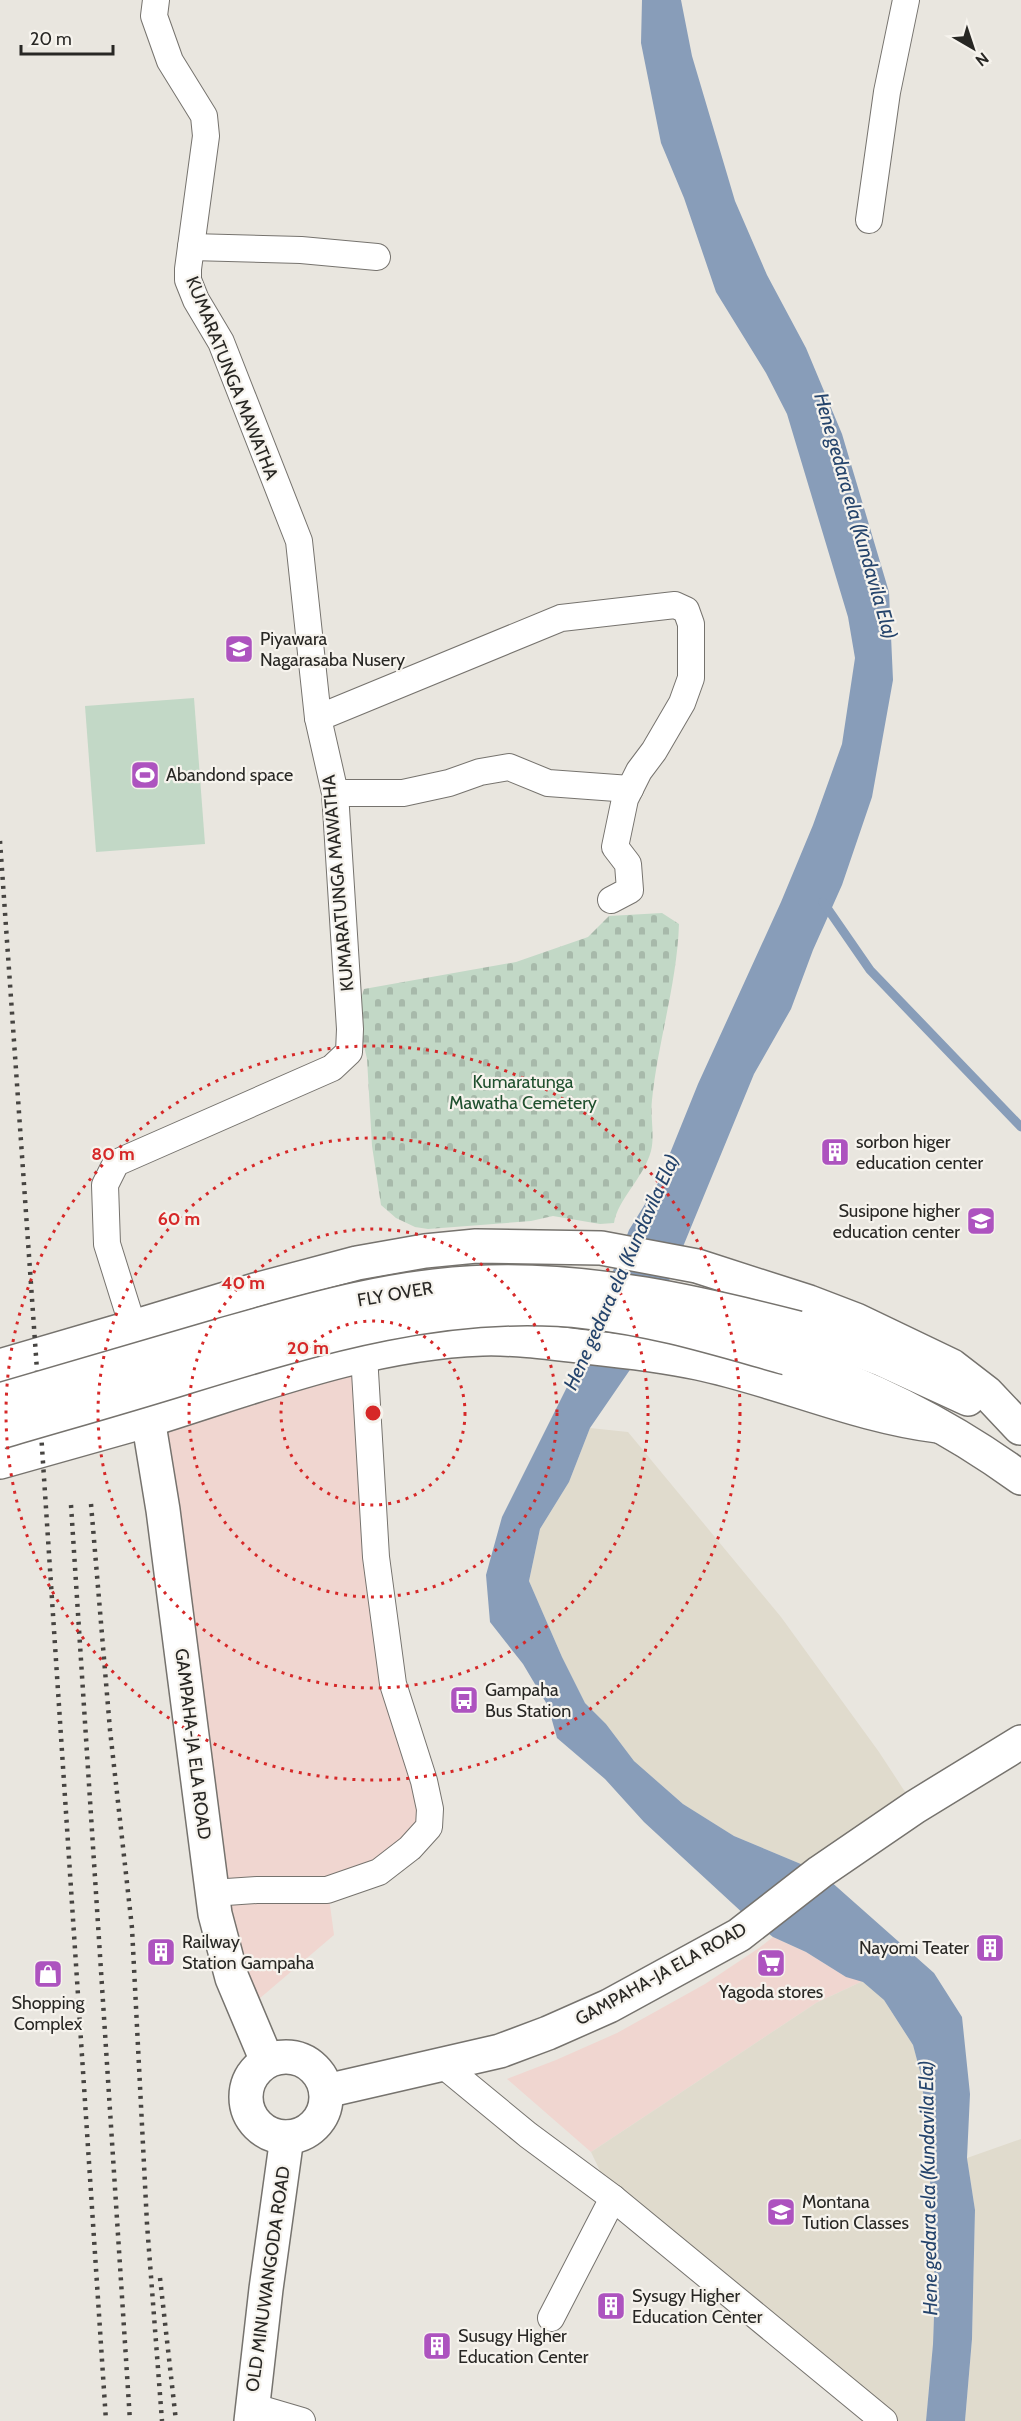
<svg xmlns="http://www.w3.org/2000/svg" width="1021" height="2421" font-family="Cabin,sans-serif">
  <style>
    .commercial { fill: #f0d6d0 }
    .built { fill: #e0dbcd }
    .cemetery { fill: url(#cemetery-stones) }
    .garden { fill: #c2d8c6 }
    .water { fill: #889db9 }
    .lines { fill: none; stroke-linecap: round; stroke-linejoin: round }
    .stream { stroke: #889db9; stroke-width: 9 }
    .minor-casing { stroke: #76736e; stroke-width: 28 }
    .primary-casing { stroke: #76736e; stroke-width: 36 }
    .trunk-casing { stroke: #76736e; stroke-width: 36 }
    .minor { stroke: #fff; stroke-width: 26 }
    .primary { stroke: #fff; stroke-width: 33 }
    .trunk { stroke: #fff; stroke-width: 33 }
    .rail { stroke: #464441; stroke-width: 4.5; stroke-dasharray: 3 6; stroke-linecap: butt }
    .primary-bridge-casing { stroke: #76736e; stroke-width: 36; stroke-linecap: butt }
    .primary-bridge { stroke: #fff; stroke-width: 33 }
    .ring { fill: none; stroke: #d62828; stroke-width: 3; stroke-dasharray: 3 6 }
    .labels { text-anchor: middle; stroke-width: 4.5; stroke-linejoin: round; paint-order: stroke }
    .street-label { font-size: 18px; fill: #282724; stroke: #f6f3ed }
    .poi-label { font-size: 18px; fill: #282724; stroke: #f6f3ed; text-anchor: start }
    .park-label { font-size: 18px; fill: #1f502e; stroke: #f6f3ed }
    .water-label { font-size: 20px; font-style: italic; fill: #25446c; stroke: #f6f3ed }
    .centre { fill: #d62828; stroke: #f6f3ed; stroke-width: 3 }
    .ring-label { font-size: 18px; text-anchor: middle; font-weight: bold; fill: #d62828; stroke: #f6f3ed; stroke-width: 4.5; stroke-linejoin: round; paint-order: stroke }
  </style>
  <defs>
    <pattern id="cemetery-stones" width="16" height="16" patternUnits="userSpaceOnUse" patternTransform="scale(1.5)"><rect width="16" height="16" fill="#c2d8c6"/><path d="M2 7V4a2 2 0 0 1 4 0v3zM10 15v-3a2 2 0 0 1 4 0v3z" fill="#a7b9aa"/></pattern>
  </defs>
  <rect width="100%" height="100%" fill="#e9e6df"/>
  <g class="commercial">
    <path d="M364 1355 369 1463 429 1827 328 1890 334 1935 245 2011 149 1420Z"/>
    <path d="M773 1937 806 1952 846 1977 863 1981 816 2003 591 2152 507 2079 556 2060 617 2033 705 1984 759 1948Z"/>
  </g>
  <g class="built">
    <path d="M590 1428 628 1432 781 1617 879 1752 915 1807 820 1872 734 1836 683 1804 634 1761 606 1724 585 1703 562 1657 529 1581 540 1529 569 1482Z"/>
    <path d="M863 1981 884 2000 913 2045 921 2075 928 2138 935 2288 933 2344 926 2421H884L613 2198 591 2152 816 2003Z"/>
    <path d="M1021 2139V2421H965L972 2339 975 2210 967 2158Z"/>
  </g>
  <path class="cemetery" d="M662 913 679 924C677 984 658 1041 652 1100 650 1116 655 1135 651 1151 643 1179 618 1199 614 1223L600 1224 553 1216 531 1221 428 1229 415 1227 396 1218 381 1205 372 1146 367 1059 361 1033 359 1004 364 989 516 962 588 937 609 916Z"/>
  <path class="garden" d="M194 698 205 844 96 852 85 706Z"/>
  <path class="water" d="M642 0H681L692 56 735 201 767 275 806 348 842 434 889 592 893 680 872 797 842 885 813 950 791 1009 754 1074 636 1361 590 1428 569 1482 540 1529 529 1581 562 1657 585 1703 606 1724 634 1761 683 1804 734 1836 820 1872 934 1973 962 2017 970 2094 967 2158 975 2210 972 2339 965 2421H926L933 2344 935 2288 928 2138 921 2075 913 2045 884 2000 863 1982 846 1977 806 1952 773 1937 746 1916 644 1822 605 1779 557 1738 548 1706 523 1664 490 1622 486 1575 502 1517 571 1379 629 1230 658 1183 698 1084 781 902 813 825 842 744 855 658 848 617 787 414 766 373 716 292 684 198 661 143 641 43Z"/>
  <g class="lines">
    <path class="stream" d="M823 902 870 970 1021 1127"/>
    <g class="minor-casing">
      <g id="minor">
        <path d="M869 220 887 92 906 0"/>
        <path d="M191 247 301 250 377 257"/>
        <path d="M318 718 561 618 675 605 686 610 691 624V678L682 703 654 751 639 771 625 799 615 847 628 864 630 890 611 900"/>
        <path d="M335 793H403L449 783 480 772 509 767 548 783 630 789"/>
        <path d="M133 1327 107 1244 105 1185 116 1163 332 1068 349 1052 350 1029 335 793 318 718 299 541 221 342 196 300 188 280V269L206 136 204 116 170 61 154 16 156 0"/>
        <path d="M212 1893 257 1890H327L379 1872 410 1848 429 1827 430 1809 424 1781 393 1684 376 1557 364 1355"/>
        <path d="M443 2065 528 2135 613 2198 884 2421"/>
        <path d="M551 2318 613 2198"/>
        <path d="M251 2406 302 2421"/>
      </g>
    </g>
    <g class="primary-casing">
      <g id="primary">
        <path d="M133 1327 255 1290 357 1263 425 1251 476 1246 601 1248 697 1266 809 1302 856 1320 952 1366 987 1393 1020 1428"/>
        <path d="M798 1328 881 1359 968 1399"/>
        <path d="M787 1358C870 1386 951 1427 1021 1478"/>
        <path d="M149 1420C258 1386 368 1343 482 1339 517 1338 552 1343 586 1347 624 1351 661 1355 698 1363 779 1380 856 1416 938 1426"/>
        <path d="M251 2421 266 2289 287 2137"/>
      </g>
    </g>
    <g class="trunk-casing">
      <g id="trunk">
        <path d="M0 1366 133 1327 163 1510 215 1914 232 1978 267 2061"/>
        <path d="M0 1462 149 1420"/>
        <circle cx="286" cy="2097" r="40"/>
        <path d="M326 2091 500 2051 548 2033 609 2006 739 1935 820 1872 915 1807 1021 1742"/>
      </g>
    </g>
    <use href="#minor" class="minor"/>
    <use href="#primary" class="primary"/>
    <use href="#trunk" class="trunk"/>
    <g class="rail">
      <path d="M0 841 36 1356 106 2421"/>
      <path d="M91 1504 110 1730 132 1928 147 2224 162 2421"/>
      <path d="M71 1505 130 2421"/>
      <path d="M160 2278 176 2421"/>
    </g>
    <g class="primary-bridge-casing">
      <g id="primary-bridge">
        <path d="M0 1400C74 1379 148 1357 222 1335 309 1310 398 1284 489 1282 595 1279 696 1302 798 1328"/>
        <path d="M0 1432C61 1414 122 1397 183 1378 314 1338 450 1296 588 1312 656 1319 722 1340 787 1358"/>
      </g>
    </g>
    <use href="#primary-bridge" class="primary-bridge"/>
  </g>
  <g class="ring">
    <circle cx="373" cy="1413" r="92"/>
    <circle cx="373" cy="1413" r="184"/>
    <circle cx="373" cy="1413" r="275"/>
    <circle cx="373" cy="1413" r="367"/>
  </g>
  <defs>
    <g id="school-square" transform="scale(1.5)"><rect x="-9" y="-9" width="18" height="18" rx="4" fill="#ad53bf" stroke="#f6f3ed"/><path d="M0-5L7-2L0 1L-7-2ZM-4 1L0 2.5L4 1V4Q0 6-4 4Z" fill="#fff"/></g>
    <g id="stadium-square" transform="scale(1.5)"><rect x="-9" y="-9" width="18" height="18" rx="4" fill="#ad53bf" stroke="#f6f3ed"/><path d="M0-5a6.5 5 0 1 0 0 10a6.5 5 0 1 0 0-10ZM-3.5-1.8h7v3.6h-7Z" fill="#fff"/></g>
    <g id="building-square" transform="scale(1.5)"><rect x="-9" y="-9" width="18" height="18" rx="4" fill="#ad53bf" stroke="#f6f3ed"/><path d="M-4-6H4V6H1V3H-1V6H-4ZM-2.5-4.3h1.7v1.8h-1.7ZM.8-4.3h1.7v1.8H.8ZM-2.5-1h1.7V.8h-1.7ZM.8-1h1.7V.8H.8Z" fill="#fff"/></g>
    <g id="bus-square" transform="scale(1.5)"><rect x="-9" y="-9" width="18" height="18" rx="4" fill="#ad53bf" stroke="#f6f3ed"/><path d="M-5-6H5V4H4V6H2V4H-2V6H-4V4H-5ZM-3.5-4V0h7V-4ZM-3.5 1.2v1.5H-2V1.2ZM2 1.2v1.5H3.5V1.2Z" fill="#fff"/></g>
    <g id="supermarket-square" transform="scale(1.5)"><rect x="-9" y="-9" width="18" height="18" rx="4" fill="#ad53bf" stroke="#f6f3ed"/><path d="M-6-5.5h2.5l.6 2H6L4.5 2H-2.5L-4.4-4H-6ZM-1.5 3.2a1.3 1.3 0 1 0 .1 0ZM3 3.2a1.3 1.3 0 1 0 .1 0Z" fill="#fff"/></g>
    <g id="shop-square" transform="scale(1.5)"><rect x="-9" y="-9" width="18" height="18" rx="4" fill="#ad53bf" stroke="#f6f3ed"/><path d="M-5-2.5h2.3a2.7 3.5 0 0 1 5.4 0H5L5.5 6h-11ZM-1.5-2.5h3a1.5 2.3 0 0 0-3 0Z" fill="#fff"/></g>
    <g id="university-square" transform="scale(1.5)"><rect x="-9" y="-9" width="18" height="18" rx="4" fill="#ad53bf" stroke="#f6f3ed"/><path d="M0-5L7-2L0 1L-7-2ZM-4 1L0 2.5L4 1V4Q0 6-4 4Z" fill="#fff"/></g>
  </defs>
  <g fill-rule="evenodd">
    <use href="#school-square" x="239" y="649"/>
    <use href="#stadium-square" x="145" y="775"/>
    <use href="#building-square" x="835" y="1152"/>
    <use href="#school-square" x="981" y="1221"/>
    <use href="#bus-square" x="464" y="1700"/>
    <use href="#building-square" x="990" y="1948"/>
    <use href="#building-square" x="161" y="1952"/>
    <use href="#supermarket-square" x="771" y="1963"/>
    <use href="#shop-square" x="48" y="1974"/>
    <use href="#university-square" x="781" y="2212"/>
    <use href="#building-square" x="611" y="2306"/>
    <use href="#building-square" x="437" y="2346"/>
  </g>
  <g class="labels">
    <g class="street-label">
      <text transform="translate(232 378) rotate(68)" y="6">KUMARATUNGA MAWATHA</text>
      <text transform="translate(338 883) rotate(-95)" y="6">KUMARATUNGA MAWATHA</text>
      <text transform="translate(395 1294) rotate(-10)" y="6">FLY OVER</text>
      <text transform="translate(193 1744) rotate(83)" y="6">GAMPAHA-JA ELA ROAD</text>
      <text transform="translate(661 1974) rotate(-29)" y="6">GAMPAHA-JA ELA ROAD</text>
      <text transform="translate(268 2279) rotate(-82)" y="6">OLD MINUWANGODA ROAD</text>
    </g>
    <g class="poi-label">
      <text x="260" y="645">Piyawara<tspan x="260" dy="21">Nagarasaba Nusery</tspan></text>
      <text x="166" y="781">Abandond space</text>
      <text x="856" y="1148">sorbon higer<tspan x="856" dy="21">education center</tspan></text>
      <text x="960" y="1217" text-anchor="end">Susipone higher<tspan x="960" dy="21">education center</tspan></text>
      <text x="485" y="1696">Gampaha<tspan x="485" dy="21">Bus Station</tspan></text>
      <text x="182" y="1948">Railway<tspan x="182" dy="21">Station Gampaha</tspan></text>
      <text x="969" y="1954" text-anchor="end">Nayomi Teater</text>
      <text x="771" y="1998" text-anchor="middle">Yagoda stores</text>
      <text x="48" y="2009" text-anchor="middle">Shopping<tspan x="48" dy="21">Complex</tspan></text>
      <text x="802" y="2208">Montana<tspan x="802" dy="21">Tution Classes</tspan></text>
      <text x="632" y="2302">Sysugy Higher<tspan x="632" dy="21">Education Center</tspan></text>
      <text x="458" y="2342">Susugy Higher<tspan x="458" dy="21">Education Center</tspan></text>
    </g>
    <g class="park-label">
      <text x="523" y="1088">Kumaratunga<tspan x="523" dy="21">Mawatha Cemetery</tspan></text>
    </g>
    <g class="water-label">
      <text transform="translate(856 516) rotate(74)" y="7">Hene gedara ela (Kundavila Ela)</text>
      <text transform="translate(621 1272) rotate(-66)" y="7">Hene gedara ela (Kundavila Ela)</text>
      <text transform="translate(928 2188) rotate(-91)" y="7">Hene gedara ela (Kundavila Ela)</text>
    </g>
  </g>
  <circle cx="373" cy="1413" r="9" class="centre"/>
  <g class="ring-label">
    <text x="113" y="1160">80 m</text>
    <text x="179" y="1225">60 m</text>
    <text x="243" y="1289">40 m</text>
    <text x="308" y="1354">20 m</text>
  </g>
  <g transform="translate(973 48) rotate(141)" stroke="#f6f3ed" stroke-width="4.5" paint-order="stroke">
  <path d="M0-4.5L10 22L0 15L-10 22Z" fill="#282724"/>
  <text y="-9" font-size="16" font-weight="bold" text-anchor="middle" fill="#282724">N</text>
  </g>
  <path d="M21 45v9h92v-9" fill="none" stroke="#282724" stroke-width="3"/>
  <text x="30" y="45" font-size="18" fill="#282724" stroke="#f6f3ed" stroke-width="4.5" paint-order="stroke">20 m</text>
</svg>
